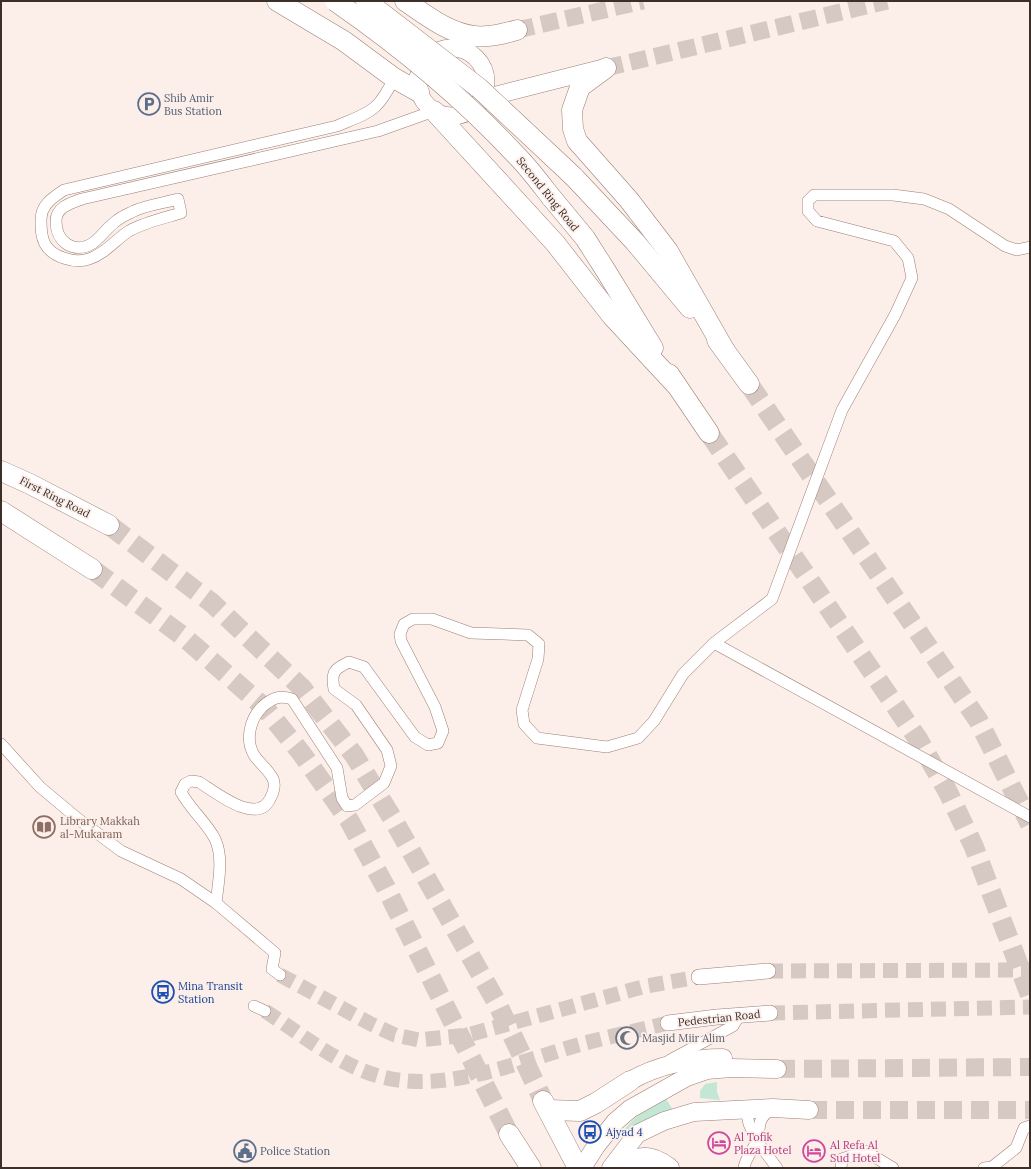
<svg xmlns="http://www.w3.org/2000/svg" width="1031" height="1169" font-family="Lora,serif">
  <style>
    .green { fill: #c3e7d4 }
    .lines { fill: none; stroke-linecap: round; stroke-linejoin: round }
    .secondary-tunnel { stroke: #d6c8c3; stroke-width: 15; stroke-dasharray: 15 8; stroke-linecap: butt }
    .primary-tunnel { stroke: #d6c8c3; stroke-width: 17; stroke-dasharray: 17 8; stroke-linecap: butt }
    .trunk-tunnel { stroke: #d6c8c3; stroke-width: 18; stroke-dasharray: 18 9; stroke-linecap: butt }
    .motorway-tunnel { stroke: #d6c8c3; stroke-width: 20; stroke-dasharray: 20 10; stroke-linecap: butt }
    .minor-casing { stroke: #9d7f74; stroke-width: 12 }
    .secondary-casing { stroke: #9d7f74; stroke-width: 16 }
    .primary-casing { stroke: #9d7f74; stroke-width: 18 }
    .trunk-casing { stroke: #9d7f74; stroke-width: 19 }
    .motorway-casing { stroke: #9d7f74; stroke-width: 21 }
    .minor { stroke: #fff; stroke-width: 11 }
    .secondary { stroke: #fff; stroke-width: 15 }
    .primary { stroke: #fff; stroke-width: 17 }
    .trunk { stroke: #fff; stroke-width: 18 }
    .motorway { stroke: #fff; stroke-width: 20 }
    .motorway-bridge-casing { stroke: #9d7f74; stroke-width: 21; stroke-linecap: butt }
    .motorway-bridge { stroke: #fff; stroke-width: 20 }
    .labels { text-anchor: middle; stroke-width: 3.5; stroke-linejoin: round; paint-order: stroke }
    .service-label { font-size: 11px; fill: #4e5e75; stroke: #fceee9; text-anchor: start }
    .street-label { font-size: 11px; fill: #3c2f2a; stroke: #fceee9 }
    .education-label { font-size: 11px; fill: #785e54; stroke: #fceee9; text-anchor: start }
    .transit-label { font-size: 11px; fill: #164399; stroke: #fceee9; text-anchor: start }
    .worship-label { font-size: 11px; fill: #5b616d; stroke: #fceee9; text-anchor: start }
    .hotel-label { font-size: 11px; fill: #b23c85; stroke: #fceee9; text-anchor: start }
  </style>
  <rect width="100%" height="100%" fill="#fceee9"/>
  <g class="green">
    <path d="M717 1082V1092L720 1100 700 1098V1091L705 1084Z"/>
    <path d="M666 1099 673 1110 642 1123 612 1142 638 1115Z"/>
  </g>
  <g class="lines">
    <g class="secondary-tunnel">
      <path d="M768 971 1030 970"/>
      <path d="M280 975 371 1024 395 1035 419 1040 468 1035 646 986 699 977"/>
      <path d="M265 1011C298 1032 338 1064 375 1075 444 1096 519 1061 585 1043 612 1036 640 1030 668 1023"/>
      <path d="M770 1013 1030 1007"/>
    </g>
    <g class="primary-tunnel">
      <path d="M517 30 643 1"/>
      <path d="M606 68 887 1"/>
    </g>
    <g class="trunk-tunnel">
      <path d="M777 1069 1030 1067"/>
      <path d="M809 1110H1030"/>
    </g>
    <g class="motorway-tunnel">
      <path d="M749 384 978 720 1030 824"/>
      <path d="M709 433 918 739 948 792 974 847 1030 995"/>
      <path d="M109 525 212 603 302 688 354 755 394 821 497 1003 542 1098"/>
      <path d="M92 569 184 637 265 708 302 754 349 820 386 888 509 1134"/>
    </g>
    <g class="minor-casing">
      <g id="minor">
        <path d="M394 78C378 112 370 112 337 126L64 190C52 198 41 205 41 220 41 228 41 237 45 244 52 257 75 264 89 259 105 254 115 240 129 231 145 222 164 218 181 213L178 199C164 203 147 205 134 211 128 214 120 217 115 222 107 228 101 237 93 243 74 255 56 242 56 221 56 207 71 203 82 199L378 131 434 111"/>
        <path d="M714 643 1030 817"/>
        <path d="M1 744 40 787 77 818 121 851 181 879 216 903 275 953 272 969 280 975"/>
        <path d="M216 903C218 884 224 858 215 839 207 823 190 809 181 792L185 784 191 781 199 782C215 792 257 826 270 799 273 794 276 785 273 779 269 770 259 763 254 755 245 740 250 719 262 707 272 698 279 695 292 699L337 768 342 798 347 806 355 805 384 783 391 766 387 750 356 705 334 689C331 672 334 669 349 662L364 667 415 737 428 745 438 743 443 731 435 707 401 641 400 634 404 624 413 619H432L471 633 528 635 539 644 538 659 522 710 524 724 537 738 607 747 638 738 654 721 683 674 714 643 772 599 842 410 895 315 912 278 908 258 894 241 817 221 808 211V201L814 195H893L924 199 949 209 1005 246 1017 250 1030 247"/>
        <path d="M254 1006 265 1011"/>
        <path d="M670 1060 733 1026 736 1021V1015"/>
        <path d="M746 1109 749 1124 757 1141 777 1168"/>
        <path d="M744 1168C745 1159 752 1151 756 1143 763 1126 753 1122 773 1108"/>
        <path d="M841 1168 842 1159 865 1151 893 1168"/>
        <path d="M984 1168 992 1167 1016 1148 1024 1128 1030 1126"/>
      </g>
    </g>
    <g class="secondary-casing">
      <g id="secondary">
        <path d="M699 977 768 971"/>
        <path d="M668 1023 717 1017 770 1013"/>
      </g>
    </g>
    <g class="primary-casing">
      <g id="primary">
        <circle cx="452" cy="82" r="34"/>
        <path d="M481 99 603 68"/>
      </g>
    </g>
    <g class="trunk-casing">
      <g id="trunk">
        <path d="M630 1081C657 1065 692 1058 723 1058"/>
        <path d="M582 1168 596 1146 615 1122 630 1109 687 1077 707 1070 731 1068 777 1069"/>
        <path d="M611 1168 637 1134 664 1121 694 1112 773 1108 809 1110"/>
      </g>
    </g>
    <g class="motorway-casing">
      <g id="motorway">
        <path d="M277 1 344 41 394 78 419 92"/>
        <path d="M405 1C426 15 448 33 474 36 488 38 503 34 517 30"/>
        <path d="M606 68 580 87 572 110 573 129 577 141 629 200 668 251 725 351"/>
        <path d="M434 111 555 243 612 316 676 385"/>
        <path d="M574 177 635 242 690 308"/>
        <path d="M551 197 585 238 606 271 653 348"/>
        <path d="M717 340 749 384"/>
        <path d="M669 374 709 433"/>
        <path d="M1 471 30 484 109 525"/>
        <path d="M1 511 92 569"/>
        <path d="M543 1101 578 1168"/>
        <path d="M549 1110 580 1111 596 1103 630 1081"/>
        <path d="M509 1134 531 1168"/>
        <path d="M618 1168C637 1155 650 1154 669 1168"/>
      </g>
    </g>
    <use href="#minor" class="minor"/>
    <use href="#secondary" class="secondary"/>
    <use href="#primary" class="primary"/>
    <use href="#trunk" class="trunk"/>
    <use href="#motorway" class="motorway"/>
    <g class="motorway-bridge-casing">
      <g id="motorway-bridge">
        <path d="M335 1C400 46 462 97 516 155 529 168 540 183 551 197"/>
        <path d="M366 1 479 88 574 177"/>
      </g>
    </g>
    <use href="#motorway-bridge" class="motorway-bridge"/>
  </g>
  <defs>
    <g id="parking-ring" transform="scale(1.15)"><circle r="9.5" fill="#fceee9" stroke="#5c6f8a" stroke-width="1.5"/><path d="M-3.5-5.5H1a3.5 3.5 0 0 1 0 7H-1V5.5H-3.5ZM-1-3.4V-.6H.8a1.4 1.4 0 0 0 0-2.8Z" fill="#5c6f8a"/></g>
    <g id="library-ring" transform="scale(1.15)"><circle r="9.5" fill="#fceee9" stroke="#8d6e63" stroke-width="1.5"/><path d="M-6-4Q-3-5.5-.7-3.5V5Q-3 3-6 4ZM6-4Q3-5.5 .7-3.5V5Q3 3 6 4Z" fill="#8d6e63"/></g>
    <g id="bus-ring" transform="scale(1.15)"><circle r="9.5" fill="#fceee9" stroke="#1a4fb4" stroke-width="1.5"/><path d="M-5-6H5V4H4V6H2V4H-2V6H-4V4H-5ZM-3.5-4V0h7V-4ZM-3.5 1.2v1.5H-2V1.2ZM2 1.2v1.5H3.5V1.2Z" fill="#1a4fb4"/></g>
    <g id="mosque-ring" transform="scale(1.15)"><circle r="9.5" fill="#fceee9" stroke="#6b7280" stroke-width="1.5"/><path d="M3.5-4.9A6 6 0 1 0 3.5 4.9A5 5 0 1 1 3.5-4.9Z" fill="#6b7280"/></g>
    <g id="hotel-ring" transform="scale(1.15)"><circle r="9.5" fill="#fceee9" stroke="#d1479c" stroke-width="1.5"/><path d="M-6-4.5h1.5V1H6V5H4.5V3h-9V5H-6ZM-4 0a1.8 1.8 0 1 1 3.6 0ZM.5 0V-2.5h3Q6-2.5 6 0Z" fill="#d1479c"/></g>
    <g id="civic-ring" transform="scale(1.15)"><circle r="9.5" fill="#fceee9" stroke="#5c6f8a" stroke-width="1.5"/><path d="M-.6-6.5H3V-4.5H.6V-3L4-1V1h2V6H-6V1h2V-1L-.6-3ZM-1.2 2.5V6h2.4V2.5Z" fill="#5c6f8a"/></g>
  </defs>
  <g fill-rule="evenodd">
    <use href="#parking-ring" x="149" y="104"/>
    <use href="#library-ring" x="44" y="827"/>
    <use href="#bus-ring" x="163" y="992"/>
    <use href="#mosque-ring" x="627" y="1038"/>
    <use href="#bus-ring" x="590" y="1132"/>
    <use href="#hotel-ring" x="719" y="1143"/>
    <use href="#civic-ring" x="245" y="1151"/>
    <use href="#hotel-ring" x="814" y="1151"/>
  </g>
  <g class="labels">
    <g class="service-label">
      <text x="164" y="102">Shib Amir<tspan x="164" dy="13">Bus Station</tspan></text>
      <text x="260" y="1155">Police Station</text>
    </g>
    <g class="street-label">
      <text transform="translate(548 194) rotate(51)" y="4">Second Ring Road</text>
      <text transform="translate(55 497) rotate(27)" y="4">First Ring Road</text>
      <text transform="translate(719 1018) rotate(-6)" y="4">Pedestrian Road</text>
    </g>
    <g class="education-label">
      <text x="60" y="825">Library Makkah<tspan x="60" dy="13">al-Mukaram</tspan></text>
    </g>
    <g class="transit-label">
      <text x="178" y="990">Mina Transit<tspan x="178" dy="13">Station</tspan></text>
      <text x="606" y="1136">Ajyad 4</text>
    </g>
    <g class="worship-label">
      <text x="642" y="1042">Masjid Miir Alim</text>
    </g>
    <g class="hotel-label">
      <text x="734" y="1141">Al Tofik<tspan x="734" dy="13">Plaza Hotel</tspan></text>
      <text x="830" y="1149">Al Refa Al<tspan x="830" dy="13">Sud Hotel</tspan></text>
    </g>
  </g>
  <rect width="1031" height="1169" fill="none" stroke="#3c2f2a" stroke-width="4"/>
</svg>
